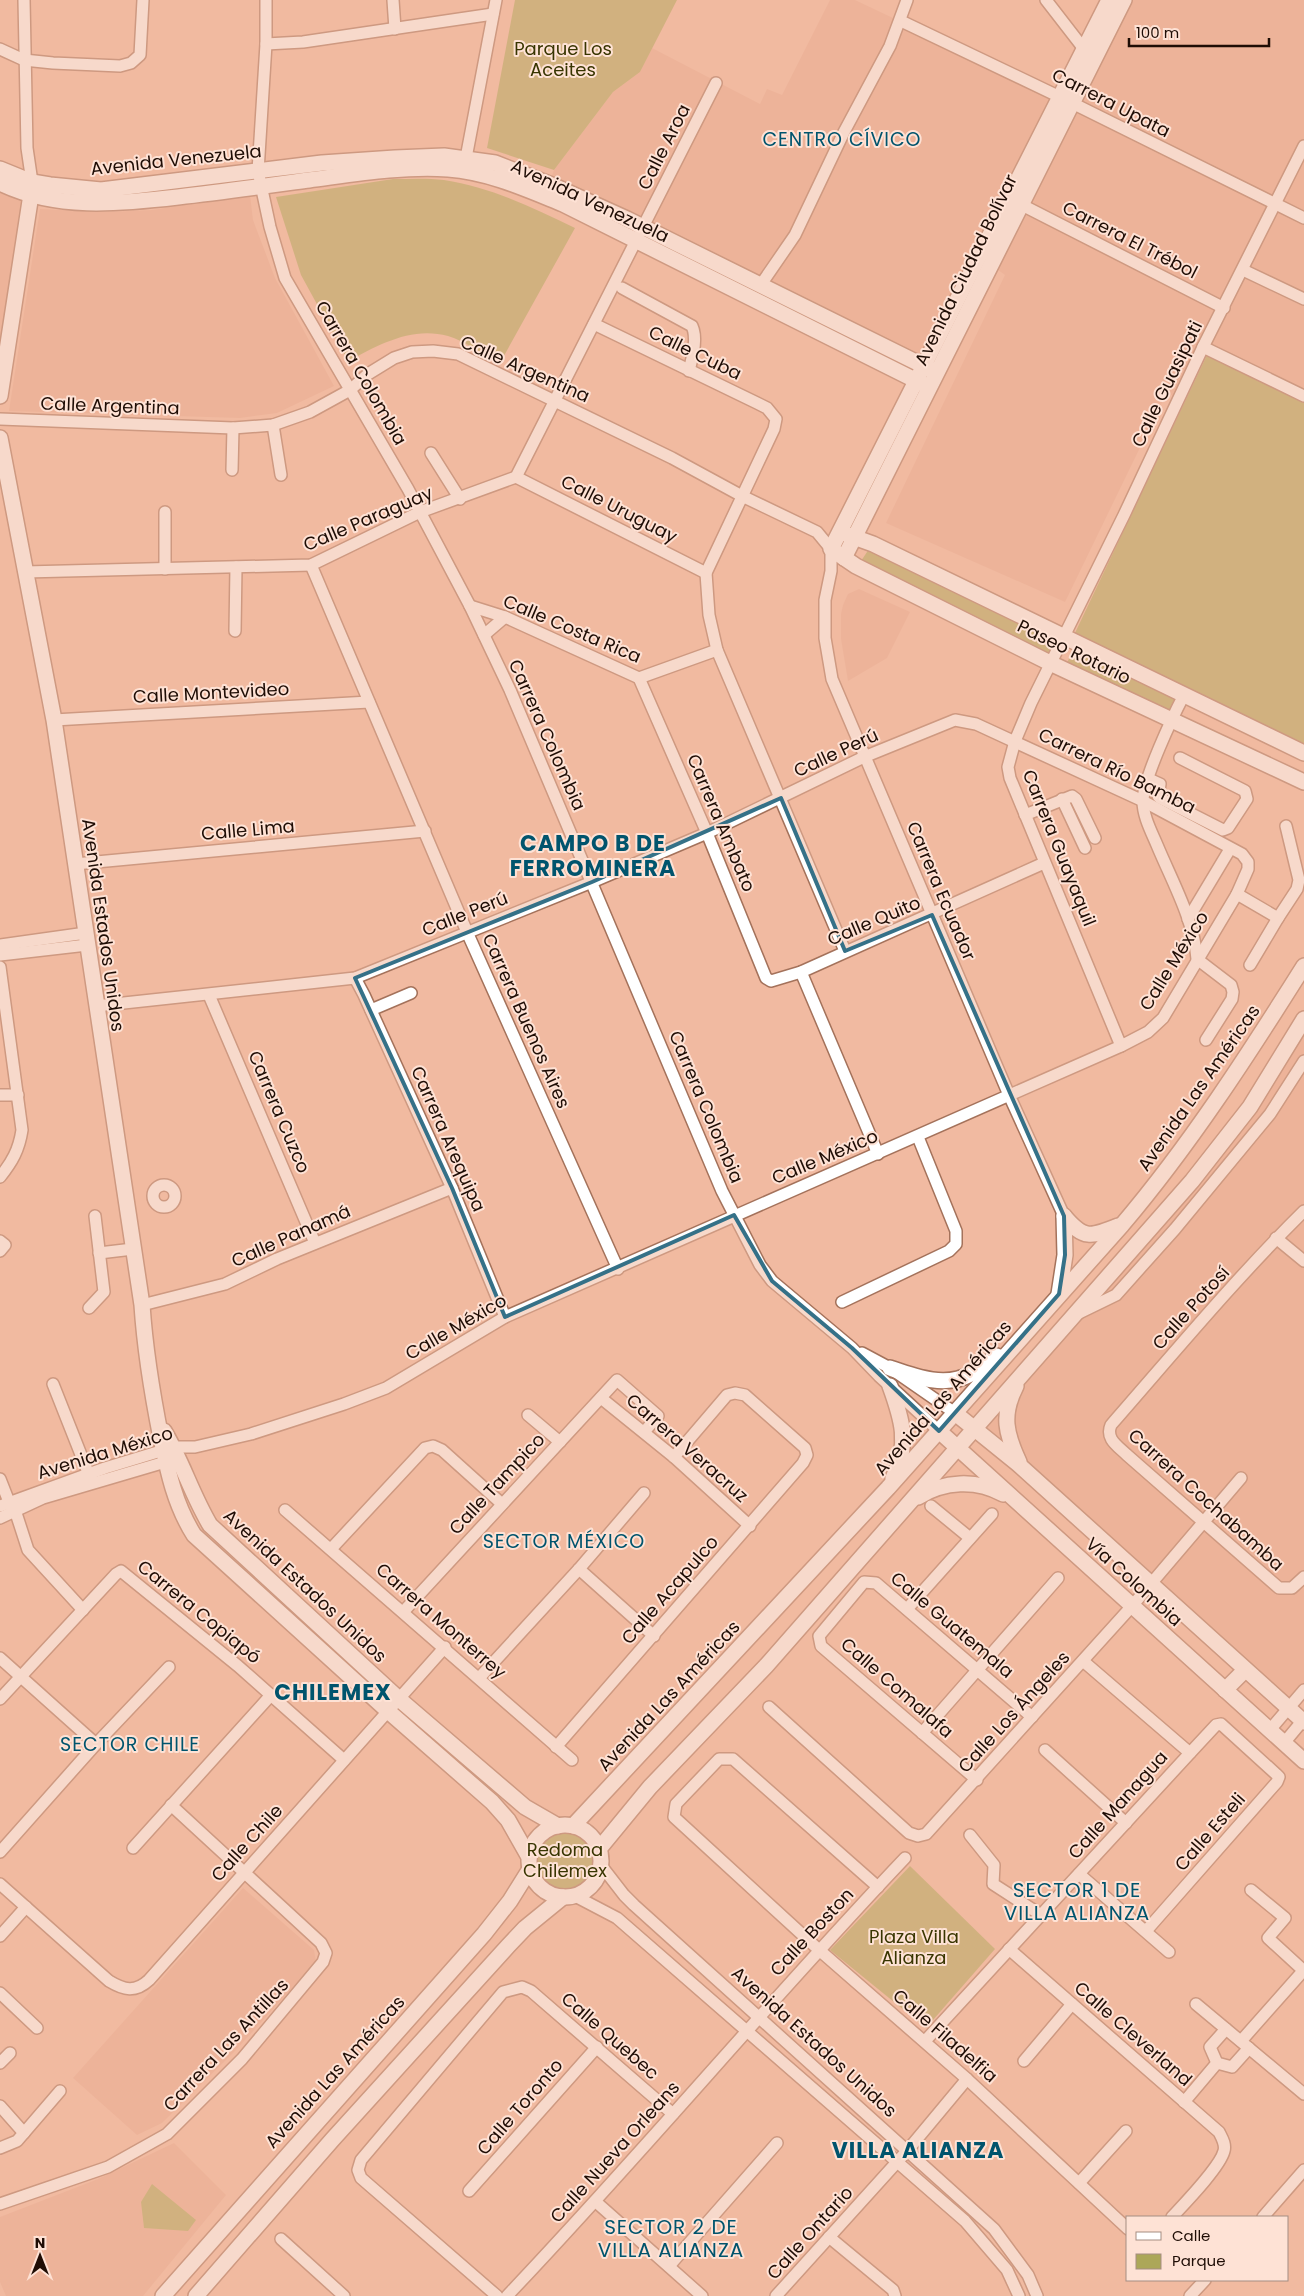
<svg xmlns="http://www.w3.org/2000/svg" width="1304" height="2296" font-family="Poppins,sans-serif">
  <style>
    .built { fill: #e9ac90 }
    .green { fill: #aca758 }
    .lines { fill: none; stroke-linecap: round; stroke-linejoin: round }
    .street-casing { stroke: #a4725b; stroke-width: 14 }
    .secondary-casing { stroke: #a4725b; stroke-width: 18 }
    .street { stroke: #fff; stroke-width: 11 }
    .secondary { stroke: #fff; stroke-width: 15 }
    .marked { fill: none; stroke: #357188; stroke-width: 4; stroke-linejoin: round }
    .labels { text-anchor: middle; stroke-width: 4; stroke-linejoin: round; paint-order: stroke }
    .park-label { font-size: 18px; fill: #383501; stroke: #fee2d5 }
    .street-label { font-size: 18px; fill: #1f0d05; stroke: #fee2d5 }
    .neighbourhood-label { font-size: 19px; letter-spacing: 1px; fill: #00546d; stroke: #fee2d5 }
    .quarter-label { font-size: 20px; letter-spacing: 1px; fill: #00546d; stroke: #fee2d5 }
    .district-label { font-size: 22px; font-weight: bold; letter-spacing: 1px; fill: #00546d; stroke: #fee2d5 }
  </style>
  <rect width="100%" height="100%" fill="#f1baa1"/>
  <g class="built">
    <path d="M830 0H855L1060 97 924 367 549 184 554 170 613 92 640 72 652 48 760 104 767 89 782 95Z"/>
    <path d="M1124 0H1304V396L1203 347 1179 400 1167 392 1065 602 886 523 1005 275 990 264Z"/>
    <path d="M0 183 32 196 0 396Z"/>
    <path d="M250 195 253 220 275 278 334 386 277 413 240 418 9 411 40 209 105 212 152 210Z"/>
    <path d="M859 589 910 612 887 658 848 681 841 639V614L843 605 848 594Z"/>
    <path d="M1304 1019V1690L1288 1709 974 1428 1192 1181Z"/>
    <path d="M243 1888 314 1950 316 1962 235 2051 162 2123 137 2135 73 2078Z"/>
    <path d="M174 2143 226 2195 143 2296H6L0 2282V2217L98 2179Z"/>
  </g>
  <g class="green">
    <path d="M515 0H677L640 72 613 92 554 170 487 148Z"/>
    <path d="M393 179C410 179 428 178 444 180 491 187 533 208 575 228L500 363C484 355 465 341 448 336 411 326 379 345 348 361L301 275 276 197Z"/>
    <path d="M1207 355 1304 403V746L1074 635Z"/>
    <path d="M869 549 1056 642 1050 656 861 561Z"/>
    <path d="M1074 648 1176 698 1168 713 1066 665Z"/>
    <circle cx="565" cy="1860" r="29"/>
    <path d="M910 1866 995 1949 926 2028 830 1950Z"/>
    <path d="M152 2184 196 2220 188 2231 144 2228 141 2202Z"/>
  </g>
  <g class="lines">
    <g class="street-casing">
      <g id="street">
        <path d="M24 0 27 148 32 182"/>
        <path d="M266 0V44L258 171 270 227 285 278 408 489 470 606 510 690 722 1191 760 1265 772 1281 852 1348 879 1376 939 1431"/>
        <path d="M393 0 395 29"/>
        <path d="M1046 0 1084 49"/>
        <path d="M901 21 1060 97 1304 218"/>
        <path d="M266 44 303 42 493 14"/>
        <path d="M0 49 24 60 53 63 120 66 131 63 140 55 143 0"/>
        <path d="M466 158 496 0"/>
        <path d="M1020 204 1224 308"/>
        <path d="M1243 270 1304 299"/>
        <path d="M760 286 795 235 844 132 890 46 907 0"/>
        <path d="M622 288 692 326C698 339 692 358 689 371"/>
        <path d="M594 324 757 403 767 408 776 419 774 429 706 573 709 615 717 650 845 951"/>
        <path d="M1203 347 1304 396"/>
        <path d="M0 419 233 428 273 425 310 412 350 390 368 374 394 358 412 352 433 351 458 354 672 458 742 496 817 532 831 549V571L825 600V638L832 679 1009 1095 1064 1216"/>
        <path d="M273 425 281 475"/>
        <path d="M431 453 460 499"/>
        <path d="M232 470 233 428"/>
        <path d="M516 477 706 573"/>
        <path d="M165 512V569"/>
        <path d="M311 565 467 932 618 1269"/>
        <path d="M25 572 311 565 420 512 516 477 716 83"/>
        <path d="M470 606 505 617 639 678 717 650"/>
        <path d="M235 631 236 567"/>
        <path d="M484 635 505 617"/>
        <path d="M639 678 707 833 766 978 771 981 801 972 1044 863"/>
        <path d="M1184 695C1173 716 1143 779 1143 801 1143 816 1151 831 1157 845 1172 881 1194 920 1197 959L1231 985 1233 992 1232 999 1206 1040"/>
        <path d="M54 720 369 702"/>
        <path d="M1149 779 1160 784 1158 796 1160 798 1223 830 1228 828 1247 799 1245 791 1180 758"/>
        <path d="M1062 799 1085 848"/>
        <path d="M1025 815 1072 796 1076 799 1095 838"/>
        <path d="M75 864 425 831"/>
        <path d="M1237 894 1278 918 1297 889 1299 880 1286 826"/>
        <path d="M1188 919 1230 849"/>
        <path d="M0 945 86 933"/>
        <path d="M0 955 87 945"/>
        <path d="M1250 965 1278 918"/>
        <path d="M0 967 22 1130C19 1150 12 1162 0 1177"/>
        <path d="M801 972 878 1154"/>
        <path d="M355 978 364 995 452 1188 505 1317"/>
        <path d="M209 995 315 1243"/>
        <path d="M371 1010 411 993"/>
        <path d="M1121 1046 1010 778 1008 767 1015 741 1031 703 1124 515 1203 347 1304 146"/>
        <path d="M0 1095H18"/>
        <circle cx="164" cy="1196" r="11"/>
        <path d="M1304 1211C1236 1278 1174 1353 1111 1425 1105 1439 1118 1446 1127 1455L1279 1588H1292L1304 1577"/>
        <path d="M1276 1238 1304 1261"/>
        <path d="M0 1241 5 1245 0 1251"/>
        <path d="M99 1253 133 1249"/>
        <path d="M842 1302 949 1251 956 1244V1231L918 1137"/>
        <path d="M142 1305 225 1284 277 1259 452 1188"/>
        <path d="M89 1308 104 1292 95 1216"/>
        <path d="M1077 1314 1116 1295 1175 1229 1270 1114 1304 1061"/>
        <path d="M862 1353 890 1368 955 1413"/>
        <path d="M53 1384 91 1480"/>
        <path d="M601 1398 674 1457 750 1526"/>
        <path d="M528 1415 560 1442"/>
        <path d="M0 1479 9 1502 15 1510 28 1550 83 1610"/>
        <path d="M0 1506 105 1468 174 1447H195L251 1434 344 1404 386 1388 505 1317 1121 1046 1148 1032 1163 1018 1237 894 1248 869V862L1242 854 1143 801 976 724 955 720 864 757 707 833 592 882 355 978 96 1006"/>
        <path d="M931 1506 970 1538"/>
        <path d="M285 1510 572 1760"/>
        <path d="M0 1518 43 1498 172 1460"/>
        <path d="M331 1549 425 1448 433 1446 442 1450 502 1504"/>
        <path d="M579 1569 654 1636"/>
        <path d="M907 1609 992 1514"/>
        <path d="M404 1611 617 1380 658 1416 644 1432"/>
        <path d="M0 1658 96 1744"/>
        <path d="M1083 1661 1190 1753"/>
        <path d="M480 1677 579 1569 644 1493"/>
        <path d="M0 1699 116 1574 121 1571 238 1666 344 1760"/>
        <path d="M769 1707 909 1833 918 1836 926 1834 1132 1606 1241 1478"/>
        <path d="M1269 1731 1304 1690"/>
        <path d="M922 1733 1058 1578"/>
        <path d="M1284 1743 1304 1719"/>
        <path d="M556 1747 803 1463 807 1455 805 1448 745 1395 735 1393 727 1395 674 1457"/>
        <path d="M1045 1750 1126 1823"/>
        <path d="M977 1780 821 1646 819 1636 864 1582 876 1583 1032 1717"/>
        <path d="M970 1835 994 1865 993 1884 1041 1915"/>
        <path d="M133 1848 271 1695"/>
        <path d="M0 1852 96 1744 169 1667"/>
        <path d="M600 1864 624 1895 634 1905 994 2229 1028 2275 1037 2296"/>
        <path d="M1079 1874 1169 1952"/>
        <path d="M0 1884 109 1981C124 1990 135 1993 149 1980L445 1647"/>
        <path d="M878 1887 733 1759H719L676 1804 674 1817 818 1949 967 2079 1128 2229"/>
        <path d="M1251 1890 1285 1918 1268 1938 1304 1971"/>
        <path d="M575 1896 617 1918 965 2221 1007 2270 1019 2296"/>
        <path d="M0 1936 26 1907"/>
        <path d="M1009 1949 1219 2132C1222 2138 1226 2144 1224 2151 1220 2167 1185 2203 1172 2217"/>
        <path d="M0 1993 37 2028"/>
        <path d="M1196 2004 1304 2094"/>
        <path d="M1226 2029 1210 2047 1217 2063 1232 2067 1249 2048"/>
        <path d="M925 2041 1190 1753 1216 1725 1221 1724 1276 1774 1279 1777 1277 1782 1146 1931"/>
        <path d="M1241 2041 1304 1970"/>
        <path d="M1024 2061 1072 2004"/>
        <path d="M0 2063 10 2053"/>
        <path d="M1184 2102 1217 2063"/>
        <path d="M0 2106 24 2133"/>
        <path d="M0 2148 17 2141 60 2091"/>
        <path d="M1079 2183 1126 2131"/>
        <path d="M469 2191 597 2047"/>
        <path d="M596 2202 702 2296"/>
        <path d="M0 2204 108 2167 167 2134 242 2059 323 1962 326 1953 321 1943 171 1805"/>
        <path d="M1263 2217 1304 2170"/>
        <path d="M829 2237 893 2290 895 2296"/>
        <path d="M281 2239 344 2296"/>
        <path d="M669 2266 777 2143"/>
        <path d="M497 2296 361 2178 358 2170 361 2160 503 1992 522 1987 531 1991 673 2114"/>
        <path d="M507 2296C643 2153 769 2001 905 1858"/>
        <path d="M776 2296 907 2151 967 2079"/>
        <path d="M1190 2296 1205 2280"/>
      </g>
    </g>
    <g class="secondary-casing">
      <g id="secondary">
        <path d="M1109 0 831 549 856 566 1050 663 1304 782"/>
        <path d="M0 169 32 182 50 185 101 190 322 163 395 158 444 156 495 163 554 186 627 219 936 372"/>
        <path d="M0 183C55 210 118 204 178 197 222 192 265 186 309 180 355 174 401 166 448 169 489 172 526 189 563 204L929 387"/>
        <path d="M0 396 32 188"/>
        <path d="M0 438 54 720 142 1305C145 1350 152 1393 161 1438 168 1472 175 1505 194 1535L388 1711 492 1802 508 1820 529 1857"/>
        <path d="M848 535 873 544 1304 753"/>
        <path d="M844 558 1124 0"/>
        <path d="M1064 1216C1084 1240 1091 1237 1118 1226"/>
        <path d="M1059 1294 1065 1255 1064 1216"/>
        <path d="M890 1368C916 1377 945 1388 971 1374 980 1369 988 1362 997 1356"/>
        <path d="M890 1386C902 1419 910 1444 893 1478"/>
        <path d="M1016 1386C1001 1415 1006 1434 1019 1462"/>
        <path d="M955 1413 1018 1464 1304 1722"/>
        <path d="M164 1431C182 1461 192 1495 210 1525L399 1699 525 1807 558 1826"/>
        <path d="M939 1431 1304 1761"/>
        <path d="M918 1497C944 1481 976 1479 1003 1494"/>
        <path d="M1225 1690 1245 1670"/>
        <circle cx="565" cy="1861" r="36"/>
        <path d="M573 1826 888 1488 1122 1225C1190 1145 1248 1055 1304 966"/>
        <path d="M599 1849 650 1787 766 1666 1192 1181 1250 1107 1304 1019"/>
        <path d="M163 2296 484 1934 510 1901 530 1869"/>
        <path d="M196 2296 332 2140 508 1946 525 1928 563 1897"/>
      </g>
    </g>
    <use href="#street" class="street"/>
    <use href="#secondary" class="secondary"/>
  </g>
  <path d="M0 0H1304V2296H0ZM781 798 845 951 932 915 1064 1216 1065 1255 1059 1294 939 1431 852 1348 772 1281 734 1215 505 1317 452 1188 355 978 592 882Z" fill="#f1baa1" fill-opacity=".55" fill-rule="evenodd"/>
  <path class="marked" d="M781 798 845 951 932 915 1064 1216 1065 1255 1059 1294 939 1431 852 1348 772 1281 734 1215 505 1317 452 1188 355 978 592 882Z"/>
  <g class="labels">
    <g class="park-label">
      <text x="563" y="55">Parque Los<tspan x="563" dy="21">Aceites</tspan></text>
      <text x="565" y="1856">Redoma<tspan x="565" dy="21">Chilemex</tspan></text>
      <text x="914" y="1943">Plaza Villa<tspan x="914" dy="21">Alianza</tspan></text>
    </g>
    <g class="street-label">
      <text transform="translate(1111 103) rotate(27)" y="6">Carrera Upata</text>
      <text transform="translate(664 147) rotate(-63)" y="6">Calle Aroa</text>
      <text transform="translate(176 160) rotate(-6)" y="6">Avenida Venezuela</text>
      <text transform="translate(590 201) rotate(25)" y="6">Avenida Venezuela</text>
      <text transform="translate(1130 240) rotate(27)" y="6">Carrera El Trébol</text>
      <text transform="translate(966 270) rotate(-64)" y="6">Avenida Ciudad Bolívar</text>
      <text transform="translate(695 353) rotate(26)" y="6">Calle Cuba</text>
      <text transform="translate(525 369) rotate(24)" y="6">Calle Argentina</text>
      <text transform="translate(361 373) rotate(60)" y="6">Carrera Colombia</text>
      <text transform="translate(1167 384) rotate(-64)" y="6">Calle Guasipati</text>
      <text transform="translate(110 406) rotate(2)" y="6">Calle Argentina</text>
      <text transform="translate(619 509) rotate(27)" y="6">Calle Uruguay</text>
      <text transform="translate(368 519) rotate(-23)" y="6">Calle Paraguay</text>
      <text transform="translate(572 629) rotate(23)" y="6">Calle Costa Rica</text>
      <text transform="translate(1074 652) rotate(26)" y="6">Paseo Rotario</text>
      <text transform="translate(211 693) rotate(-3)" y="6">Calle Montevideo</text>
      <text transform="translate(547 735) rotate(66)" y="6">Carrera Colombia</text>
      <text transform="translate(836 753) rotate(-25)" y="6">Calle Perú</text>
      <text transform="translate(1117 771) rotate(26)" y="6">Carrera Río Bamba</text>
      <text transform="translate(721 823) rotate(67)" y="6">Carrera Ambato</text>
      <text transform="translate(248 830) rotate(-5)" y="6">Calle Lima</text>
      <text transform="translate(1059 848) rotate(68)" y="6">Carrera Guayaquil</text>
      <text transform="translate(941 891) rotate(67)" y="6">Carrera Ecuador</text>
      <text transform="translate(465 914) rotate(-22)" y="6">Calle Perú</text>
      <text transform="translate(874 921) rotate(-23)" y="6">Calle Quito</text>
      <text transform="translate(103 925) rotate(82)" y="6">Avenida Estados Unidos</text>
      <text transform="translate(1174 961) rotate(-58)" y="6">Calle México</text>
      <text transform="translate(526 1021) rotate(66)" y="6">Carrera Buenos Aires</text>
      <text transform="translate(1199 1088) rotate(-55)" y="6">Avenida Las Américas</text>
      <text transform="translate(706 1107) rotate(67)" y="6">Carrera Colombia</text>
      <text transform="translate(279 1112) rotate(67)" y="6">Carrera Cuzco</text>
      <text transform="translate(448 1139) rotate(66)" y="6">Carrera Arequipa</text>
      <text transform="translate(825 1157) rotate(-23)" y="6">Calle México</text>
      <text transform="translate(291 1236) rotate(-24)" y="6">Calle Panamá</text>
      <text transform="translate(1191 1308) rotate(-48)" y="6">Calle Potosí</text>
      <text transform="translate(456 1327) rotate(-30)" y="6">Calle México</text>
      <text transform="translate(943 1398) rotate(-49)" y="6">Avenida Las Américas</text>
      <text transform="translate(687 1448) rotate(41)" y="6">Carrera Veracruz</text>
      <text transform="translate(105 1453) rotate(-17)" y="6">Avenida México</text>
      <text transform="translate(497 1484) rotate(-47)" y="6">Calle Tampico</text>
      <text transform="translate(1206 1500) rotate(42)" y="6">Carrera Cochabamba</text>
      <text transform="translate(1134 1582) rotate(42)" y="6">Vía Colombia</text>
      <text transform="translate(305 1586) rotate(43)" y="6">Avenida Estados Unidos</text>
      <text transform="translate(670 1590) rotate(-49)" y="6">Calle Acapulco</text>
      <text transform="translate(199 1612) rotate(39)" y="6">Carrera Copiapó</text>
      <text transform="translate(441 1621) rotate(41)" y="6">Carrera Monterrey</text>
      <text transform="translate(952 1625) rotate(40)" y="6">Calle Guatemala</text>
      <text transform="translate(897 1688) rotate(41)" y="6">Calle Comalafa</text>
      <text transform="translate(669 1696) rotate(-47)" y="6">Avenida Las Américas</text>
      <text transform="translate(1014 1712) rotate(-48)" y="6">Calle Los Ángeles</text>
      <text transform="translate(1118 1805) rotate(-48)" y="6">Calle Managua</text>
      <text transform="translate(1210 1832) rotate(-49)" y="6">Calle Esteli</text>
      <text transform="translate(247 1843) rotate(-48)" y="6">Calle Chile</text>
      <text transform="translate(812 1932) rotate(-47)" y="6">Calle Boston</text>
      <text transform="translate(1133 2034) rotate(41)" y="6">Calle Cleverland</text>
      <text transform="translate(610 2036) rotate(41)" y="6">Calle Quebec</text>
      <text transform="translate(945 2036) rotate(41)" y="6">Calle Filadelfia</text>
      <text transform="translate(814 2042) rotate(42)" y="6">Avenida Estados Unidos</text>
      <text transform="translate(226 2045) rotate(-47)" y="6">Carrera Las Antillas</text>
      <text transform="translate(335 2072) rotate(-48)" y="6">Avenida Las Américas</text>
      <text transform="translate(520 2107) rotate(-49)" y="6">Calle Toronto</text>
      <text transform="translate(615 2152) rotate(-48)" y="6">Calle Nueva Orleans</text>
      <text transform="translate(810 2233) rotate(-48)" y="6">Calle Ontario</text>
    </g>
    <g class="neighbourhood-label">
      <text x="842" y="146">CENTRO CÍVICO</text>
      <text x="564" y="1548">SECTOR MÉXICO</text>
      <text x="130" y="1751">SECTOR CHILE</text>
    </g>
    <g class="quarter-label">
      <text x="1077" y="1897">SECTOR 1 DE<tspan x="1077" dy="23">VILLA ALIANZA</tspan></text>
      <text x="671" y="2234">SECTOR 2 DE<tspan x="671" dy="23">VILLA ALIANZA</tspan></text>
    </g>
    <g class="district-label">
      <text x="593" y="851">CAMPO B DE<tspan x="593" dy="25">FERROMINERA</tspan></text>
      <text x="333" y="1700">CHILEMEX</text>
      <text x="918" y="2158">VILLA ALIANZA</text>
    </g>
  </g>
  <rect x="1126" y="2216" width="162" height="65" fill="#fee2d5" stroke="#a58d82"/>
  <rect x="1136" y="2232" width="25" height="8" fill="#ffffff" stroke="#a58d82"/>
  <text x="1172" y="2241" font-size="15" fill="#1f0d05">Calle</text>
  <rect x="1136" y="2254" width="25" height="15" fill="#aca758" stroke="#a58d82"/>
  <text x="1172" y="2266" font-size="15" fill="#1f0d05">Parque</text>
  <g transform="translate(40 2256)" stroke="#fee2d5" stroke-width="4" paint-order="stroke">
  <path d="M0-4L9 19L0 12L-9 19Z" fill="#1f0d05"/>
  <text y="-8" font-size="14" font-weight="bold" text-anchor="middle" fill="#1f0d05">N</text>
  </g>
  <path d="M1129 38v8h140v-8" fill="none" stroke="#1f0d05" stroke-width="2.5"/>
  <text x="1136" y="38" font-size="15" fill="#1f0d05" stroke="#fee2d5" stroke-width="4" paint-order="stroke">100 m</text>
</svg>
